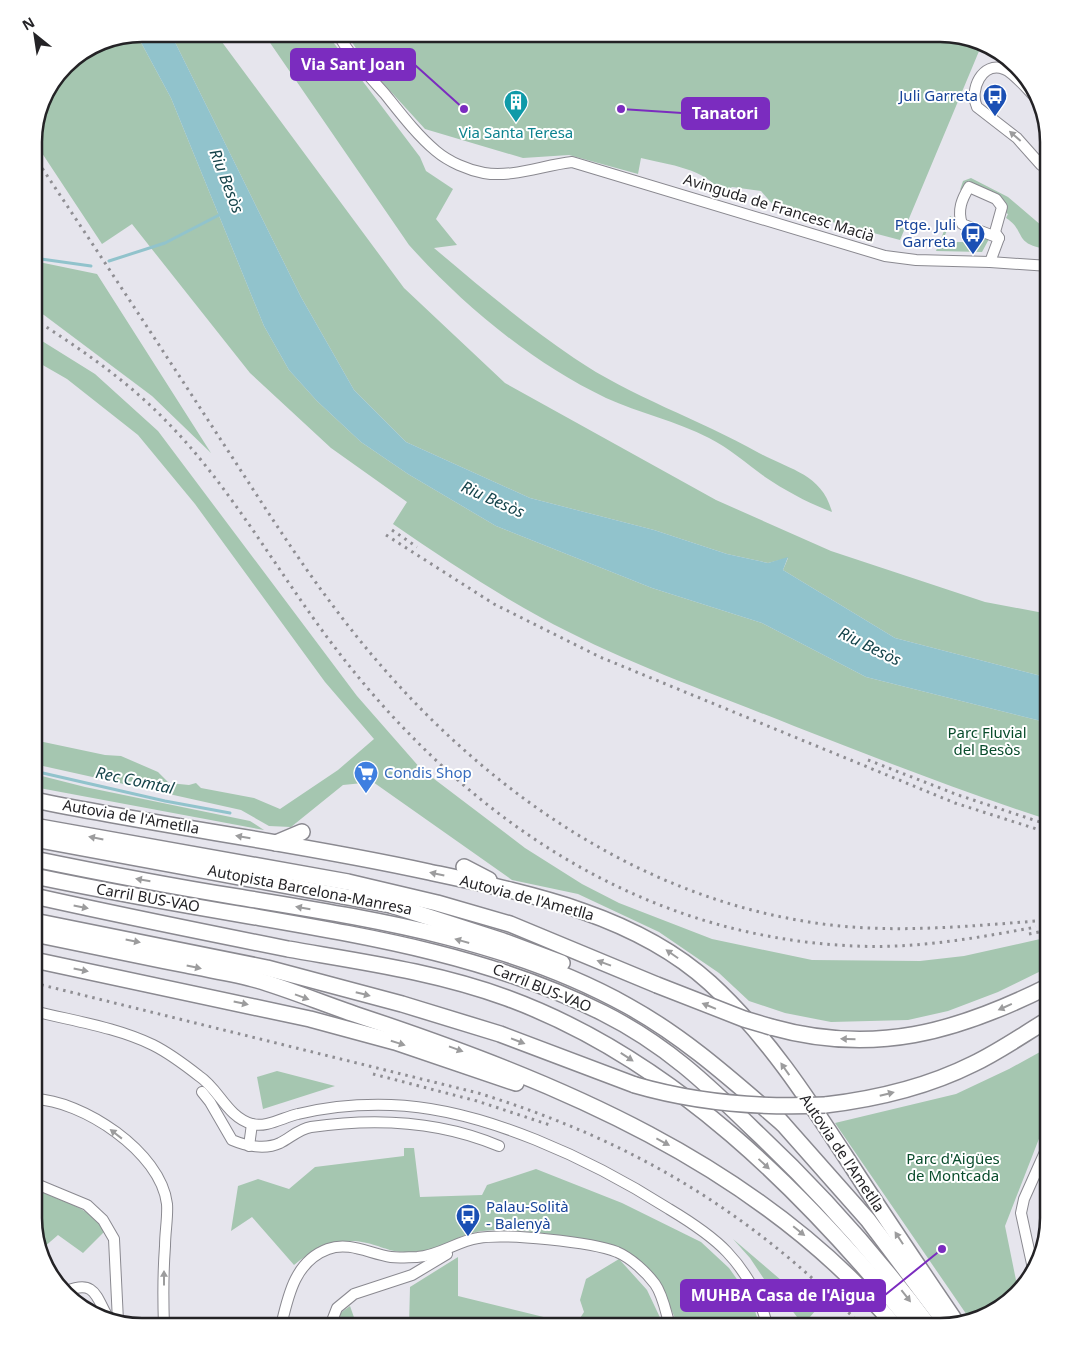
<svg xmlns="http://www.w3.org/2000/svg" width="1083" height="1360" viewBox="0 0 1083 1360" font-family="'Noto Sans',sans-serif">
<rect width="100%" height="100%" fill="#e6e5ed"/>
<g fill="#a5c6b0">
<path d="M171,34H216L404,288L505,383L716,500L831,551L985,602L1049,614V678L895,638L783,570L788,558L768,563L727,554L654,530L530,498L406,442L354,390L301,297Z"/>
<path d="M264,34H327L420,157L426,171L453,189L436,219L457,245L434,248C479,286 525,325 574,358C631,397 699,419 759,453C790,470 822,474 832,512C808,503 786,491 765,477C747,464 729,448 709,438C676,421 639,413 606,398C532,363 463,305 409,245Z"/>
<path d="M346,34H948L982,44L900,240L775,207L761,191L732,187L722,194C706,168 669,165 641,158L638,174L569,155L523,158L425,129L372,71Z"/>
<path d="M137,35L171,98L264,326L289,370L317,401L361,442L408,474L496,526L652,588L762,623L866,677L1049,723V820C963,792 878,759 794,726C709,692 620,661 540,617C489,589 441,557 393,524L407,502L331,448L250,373L132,224L102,244L34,141C34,99 63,61 99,43C110,38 126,37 137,35Z"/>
<path d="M971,178L1008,197L1049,232V249C1012,245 1027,231 1006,218L1008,214L1004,212L996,194C985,187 972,182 960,190L963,181Z"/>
<path d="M950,216L953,218L944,237L952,242H963L968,230L989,239L982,252L936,251Z"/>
<path d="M34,261L97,274L211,453L152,396L44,315L34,310Z"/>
<path d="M34,336L95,374L158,431L357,696L421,769L525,848L582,884L619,903L712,939L812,960L920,961L964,956L1049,937V967L998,992L948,1011L908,1020L831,1022L785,1013L749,1001L719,973L659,932L578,894L512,880L373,782L343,785L291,827L269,826L241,810L34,764V740L105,755L121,756L158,772L169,783L189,785L196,783L201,788L254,798L280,809L338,770L374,739L325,682L195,504L138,435L67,379L34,360Z"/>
<path d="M34,774L85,787L250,821L264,830L34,787Z"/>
<path d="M1049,1047V1113L1005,1226L1018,1290L1001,1308L969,1318L835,1123L956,1094L1009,1069Z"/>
<path d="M277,1071L335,1086L263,1109L257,1077Z"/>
<path d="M404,1148H414L420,1197L482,1195L487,1185L536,1169L622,1203L701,1242L729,1268L751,1299L760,1326H678C668,1300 657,1274 635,1257C612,1239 504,1225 476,1232C455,1237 436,1251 414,1252C391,1253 387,1248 367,1243C340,1236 314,1248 294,1265L252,1217L231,1231L238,1186L258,1179L289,1189L315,1167L404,1156Z"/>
<path d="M34,1188C57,1201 91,1206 105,1231L83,1253L58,1235L43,1248L34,1218Z"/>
<path d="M733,1239L816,1310L803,1325L782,1297L766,1282L750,1258Z"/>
<path d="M458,1257V1296L568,1323V1326H409L410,1287Z"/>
<path d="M619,1259L647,1290L664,1326H575L584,1312L580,1300L586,1279Z"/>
<path d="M350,1306L357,1326H336L339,1314Z"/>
</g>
<path fill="#91c3cc" d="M171,34L301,297L354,390L406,442L530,498L654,530L727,554L768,563L788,557L783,570L895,638L1049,678V723L866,677L762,623L652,588L496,526L408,474L361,442L317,401L289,370L264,326L171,98L137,35Z"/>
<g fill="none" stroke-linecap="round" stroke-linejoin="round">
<g stroke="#91c3cc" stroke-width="3">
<path d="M34,258L91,266"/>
<path d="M109,261L165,243L221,214"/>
<path d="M34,771L165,801L230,813"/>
</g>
<defs>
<g id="minor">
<path d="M338,34C350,56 368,75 385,94C401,114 417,135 436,151C449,162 468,170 484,173C512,178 544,165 572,162L885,256L916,260L990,262L1049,266"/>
<path d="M1036,98C1029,91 1013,72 1004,69C982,61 969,90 977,107L1017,138L1041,165L1049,170"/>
<path d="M969,187L996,199L1002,207L995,232L999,238L962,224C957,210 962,199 969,187Z"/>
<path d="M990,262L999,238"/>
<path d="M34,1011C73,1021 116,1027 153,1045C169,1053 185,1065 199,1076C219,1089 227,1117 252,1124C266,1128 284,1117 298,1114C327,1107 361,1104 391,1105C483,1108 592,1160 669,1209C689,1221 711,1235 727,1252C746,1272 762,1300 767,1326"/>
<path d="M202,1092L210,1102L232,1140C246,1146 265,1150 280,1143C290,1138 299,1129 311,1127C373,1118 440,1121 499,1146"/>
<path d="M34,1099C82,1100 161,1152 167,1204C168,1217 165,1232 165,1246C163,1273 163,1299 164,1326"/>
<path d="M249,1146L252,1124"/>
<path d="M34,1183L87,1205L103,1220L114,1239L118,1321"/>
<path d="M1034,1273L1021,1213L1024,1199L1049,1143"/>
<path d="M67,1291C96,1279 96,1298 109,1319"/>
<path d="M281,1326C288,1296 295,1261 328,1249C349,1241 370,1254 391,1257C399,1258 409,1257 417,1257C439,1256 457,1241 478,1238C505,1233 592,1242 617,1252C631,1258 646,1272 655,1284C663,1295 666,1313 670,1326"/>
<path d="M330,1326L337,1308L354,1294L412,1275L447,1254"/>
</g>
<g id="highway">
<path d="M34,800C165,827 298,843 429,872C527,893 634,914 710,983C769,1037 812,1105 855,1171C888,1222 922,1272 956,1322"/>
<path d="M34,826L348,882L437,903L510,924L657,985"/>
<path d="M34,839L396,906"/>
<path d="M276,843L302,832"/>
<path d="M34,859C102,873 170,886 238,897C371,919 508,939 628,1006C686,1038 733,1081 783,1124"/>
<path d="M464,867L489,880"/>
<path d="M34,876C106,891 178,904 250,916C371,937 492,957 603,1013C665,1044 706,1083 755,1131C819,1191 877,1256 929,1326"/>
<path d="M34,896C118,915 203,932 288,949C362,962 436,972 507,998C673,1059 804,1192 914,1326"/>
<path d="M388,904L503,941L562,963"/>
<path d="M34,921L267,968L402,1004L500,1034L635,1085"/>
<path d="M34,934C84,944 135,955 186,965C209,970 234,973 257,980C291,990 324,1004 357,1015C555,1081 757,1163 895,1326"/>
<path d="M34,960L310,1019L395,1042L516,1083"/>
<path d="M771,1027C874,1056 957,1032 1049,986"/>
<path d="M825,1105C876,1099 927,1087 973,1064C1000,1051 1024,1034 1049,1019"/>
<path d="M776,1116L868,1220L938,1313"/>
</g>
</defs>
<use href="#minor" stroke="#8a8990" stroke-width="12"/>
<use href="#highway" stroke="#8a8990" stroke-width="18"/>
<use href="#minor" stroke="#fff" stroke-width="10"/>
<use href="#highway" stroke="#fff" stroke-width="15"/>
<g stroke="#8f8e93" stroke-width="3" stroke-dasharray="2.5 5" stroke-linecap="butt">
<path d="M34,156C96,249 158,343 219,437C259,498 298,561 343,619C458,769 619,892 809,922C888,935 970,926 1049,920"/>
<path d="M34,319C82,350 128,381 168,423C230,486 279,574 333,645C461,814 637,937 855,946C915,949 977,938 1036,927"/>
<path d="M392,530L417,547"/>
<path d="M386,535L494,604L600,657L955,803L1049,833"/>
<path d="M868,760L958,795L1049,825"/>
<path d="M1029,934L1049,930"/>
<path d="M34,983L478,1093C631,1140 750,1211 862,1326"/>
<path d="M373,1074L477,1101L553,1126"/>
</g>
<defs>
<g id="highway-bridge">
<path d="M657,985L744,1019L771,1027"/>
<path d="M635,1085C697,1103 761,1108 825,1105"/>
</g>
</defs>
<use href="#highway-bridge" stroke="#8a8990" stroke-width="18" stroke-linecap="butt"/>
<use href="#highway-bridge" stroke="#fff" stroke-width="15"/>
</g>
<defs><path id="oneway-solid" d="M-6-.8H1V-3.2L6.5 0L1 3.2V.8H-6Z" transform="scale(1.25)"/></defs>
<g fill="#9c9c9d">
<use href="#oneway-solid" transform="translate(1015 136) rotate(-139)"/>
<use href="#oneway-solid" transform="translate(243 837) rotate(-170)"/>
<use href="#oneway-solid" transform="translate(96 838) rotate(-169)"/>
<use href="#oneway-solid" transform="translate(437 874) rotate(-168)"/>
<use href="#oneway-solid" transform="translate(143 880) rotate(-170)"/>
<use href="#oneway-solid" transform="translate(81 907) rotate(11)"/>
<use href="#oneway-solid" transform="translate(303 908) rotate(-170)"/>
<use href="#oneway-solid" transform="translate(133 941) rotate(11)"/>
<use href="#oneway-solid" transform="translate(462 941) rotate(-164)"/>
<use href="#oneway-solid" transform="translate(672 954) rotate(-145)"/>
<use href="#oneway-solid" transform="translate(604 963) rotate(-160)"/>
<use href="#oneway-solid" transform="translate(194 967) rotate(12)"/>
<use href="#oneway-solid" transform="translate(81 970) rotate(11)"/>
<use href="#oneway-solid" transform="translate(363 994) rotate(14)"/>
<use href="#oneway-solid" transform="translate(302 997) rotate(20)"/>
<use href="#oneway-solid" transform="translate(241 1003) rotate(12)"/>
<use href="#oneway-solid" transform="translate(709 1006) rotate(-158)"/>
<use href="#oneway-solid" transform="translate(1005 1007) rotate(156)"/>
<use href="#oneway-solid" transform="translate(848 1039) rotate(-179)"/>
<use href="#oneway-solid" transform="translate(518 1041) rotate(21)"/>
<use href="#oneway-solid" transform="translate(398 1043) rotate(17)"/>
<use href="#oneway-solid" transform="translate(456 1049) rotate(20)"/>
<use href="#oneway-solid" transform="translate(627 1057) rotate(33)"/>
<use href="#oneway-solid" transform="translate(785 1069) rotate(-125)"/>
<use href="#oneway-solid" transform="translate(887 1094) rotate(-14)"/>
<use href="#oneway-solid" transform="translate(116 1134) rotate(-142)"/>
<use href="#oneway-solid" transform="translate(663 1142) rotate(28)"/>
<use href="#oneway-solid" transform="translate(764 1164) rotate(43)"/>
<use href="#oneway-solid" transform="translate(799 1231) rotate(39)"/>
<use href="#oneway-solid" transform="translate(899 1238) rotate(-123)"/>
<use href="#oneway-solid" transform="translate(164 1278) rotate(-90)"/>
<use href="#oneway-solid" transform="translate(906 1296) rotate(52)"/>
</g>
<defs>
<symbol id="bus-pin" viewBox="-11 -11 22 30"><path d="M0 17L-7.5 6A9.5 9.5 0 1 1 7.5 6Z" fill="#1a4fb4" stroke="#fff"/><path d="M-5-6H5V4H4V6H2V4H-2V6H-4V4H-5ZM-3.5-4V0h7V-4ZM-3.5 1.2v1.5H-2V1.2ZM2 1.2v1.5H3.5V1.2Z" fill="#fff"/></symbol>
<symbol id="building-pin" viewBox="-11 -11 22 30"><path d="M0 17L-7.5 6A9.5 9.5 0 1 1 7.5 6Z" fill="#0f9aa8" stroke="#fff"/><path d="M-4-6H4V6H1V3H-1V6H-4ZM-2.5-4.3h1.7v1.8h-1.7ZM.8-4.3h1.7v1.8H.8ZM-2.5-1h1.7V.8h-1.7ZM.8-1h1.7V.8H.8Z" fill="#fff"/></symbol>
<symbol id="supermarket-pin" viewBox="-11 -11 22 30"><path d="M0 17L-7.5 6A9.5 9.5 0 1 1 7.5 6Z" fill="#3f7fe0" stroke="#fff"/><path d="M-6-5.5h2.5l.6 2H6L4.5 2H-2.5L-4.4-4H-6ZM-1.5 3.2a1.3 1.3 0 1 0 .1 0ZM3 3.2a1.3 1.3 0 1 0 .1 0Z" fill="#fff"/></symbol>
</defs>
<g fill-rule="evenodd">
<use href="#bus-pin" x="981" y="82" width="28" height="38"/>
<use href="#building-pin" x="502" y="88" width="28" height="38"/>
<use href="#bus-pin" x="959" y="220" width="28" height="38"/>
<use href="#supermarket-pin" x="352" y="759" width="28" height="38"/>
<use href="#bus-pin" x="454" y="1202" width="28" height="38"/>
</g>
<g text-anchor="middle" stroke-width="4" stroke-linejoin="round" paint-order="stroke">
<g font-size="15" fill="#164399" stroke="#fff" text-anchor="end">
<text x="978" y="101">Juli Garreta</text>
<text x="956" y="230">Ptge. Juli<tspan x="956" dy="17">Garreta</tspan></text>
<text x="486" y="1212" text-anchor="start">Palau-Solità<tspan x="486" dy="17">- Balenyà</tspan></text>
</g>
<g font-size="15" fill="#0d838f" stroke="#fff">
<text x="516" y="138">Via Santa Teresa</text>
</g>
<g font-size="15" fill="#242326" stroke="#fff">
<text transform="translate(779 208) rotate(17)" y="5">Avinguda de Francesc Macià</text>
<text transform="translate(131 817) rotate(10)" y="5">Autovia de l'Ametlla</text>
<text transform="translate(310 890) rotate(11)" y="5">Autopista Barcelona-Manresa</text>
<text transform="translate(148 898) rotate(10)" y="5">Carril BUS-VAO</text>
<text transform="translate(527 898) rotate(15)" y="5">Autovia de l'Ametlla</text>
<text transform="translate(542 988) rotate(22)" y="5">Carril BUS-VAO</text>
<text transform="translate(842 1153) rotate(56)" y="5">Autovia de l'Ametlla</text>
</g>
<g font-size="15" fill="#094c2c" stroke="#fff">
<text x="987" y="738">Parc Fluvial<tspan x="987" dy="17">del Besòs</tspan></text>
<text x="953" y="1164">Parc d'Aigües<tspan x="953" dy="17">de Montcada</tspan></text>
</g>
<g font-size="15" fill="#366cbe" stroke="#fff" text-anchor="start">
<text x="384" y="778">Condis Shop</text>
</g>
<g font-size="16" font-style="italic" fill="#16444b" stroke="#fff">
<text transform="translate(227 181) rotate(69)" y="6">Riu Besòs</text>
<text transform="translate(493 499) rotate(24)" y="6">Riu Besòs</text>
<text transform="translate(870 646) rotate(26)" y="6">Riu Besòs</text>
<text transform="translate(135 780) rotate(12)" y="6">Rec Comtal</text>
</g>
</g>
<path d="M0 0H1083V1360H0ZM142 42H940A100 100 0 0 1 1040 142V1218A100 100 0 0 1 940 1318H142A100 100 0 0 1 42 1218V142A100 100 0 0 1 142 42Z" fill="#fff" fill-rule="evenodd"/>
<path fill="none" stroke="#242326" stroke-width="2.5" d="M142 42H940A100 100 0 0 1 1040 142V1218A100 100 0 0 1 940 1318H142A100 100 0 0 1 42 1218V142A100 100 0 0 1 142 42Z"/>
<path fill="none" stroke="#7b2cbf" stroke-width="2" d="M464 109L415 65M621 109L682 113M942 1249L885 1295"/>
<g fill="#7b2cbf" stroke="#fff" stroke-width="2">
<circle cx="464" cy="109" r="5"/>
<circle cx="621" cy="109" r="5"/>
<circle cx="942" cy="1249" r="5"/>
</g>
<g fill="#7b2cbf" stroke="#7b2cbf" stroke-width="2">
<rect x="291" y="49" width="124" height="31" rx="5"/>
<rect x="682" y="98" width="87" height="31" rx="5"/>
<rect x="681" y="1280" width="204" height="31" rx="5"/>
</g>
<g font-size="16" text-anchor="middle" font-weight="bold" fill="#fff">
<text x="353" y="70">Via Sant Joan</text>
<text x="725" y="119">Tanatori</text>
<text x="783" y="1301">MUHBA Casa de l'Aigua</text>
</g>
<g transform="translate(35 35) rotate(330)" stroke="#ffffff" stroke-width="4" paint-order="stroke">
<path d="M0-4L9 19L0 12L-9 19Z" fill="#242326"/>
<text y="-8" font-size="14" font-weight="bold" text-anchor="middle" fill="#242326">N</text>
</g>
</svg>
